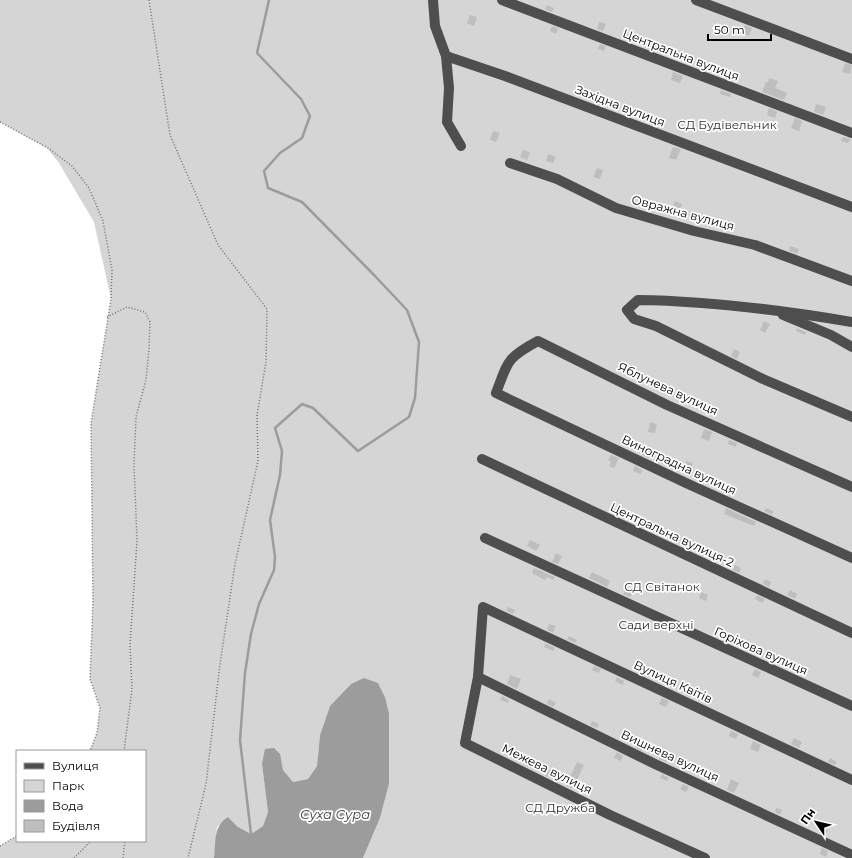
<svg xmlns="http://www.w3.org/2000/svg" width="852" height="858" viewBox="0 0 852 858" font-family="Montserrat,sans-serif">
<rect width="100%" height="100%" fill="#fff"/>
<path fill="#d5d5d5" d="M0,0H852V858H363L380,818L389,784V713L385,697L378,683L351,684L330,706L320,735L317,766L308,779L293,782L283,770L279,754L262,764L268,812L263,826L251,834L238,827L228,817L217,827L214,858H0V846L17,836V841H145V751H90L97,733L100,708L90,679L93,601L91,423L111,299L94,222L59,163L47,148L0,122Z"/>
<path fill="#9c9c9c" d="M364,678L378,683L385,697L389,713V784L380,818L363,858H214C216,842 213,826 228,817L238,827L251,834L263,826L268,812L262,764L265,749L274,748L280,754L283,770L293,782L308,779L317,766L320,735L330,706L351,684Z"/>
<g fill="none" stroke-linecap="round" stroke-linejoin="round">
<path stroke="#9c9c9c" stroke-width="2.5" d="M251,834L240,740L245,673L251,634L259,604L274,570L275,557L270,520L280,475L282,451L275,428L302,404L313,408L358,451L409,417L415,398L419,342L407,310L375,276L302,202L268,188L264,171L280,153L302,138L310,116L301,99L257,53L269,0"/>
</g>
<g fill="#bebebe">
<path d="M547,5L554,8L552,12L545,9Z"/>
<path d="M470,15L477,17L474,26L467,23Z"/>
<path d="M599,22L606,24L603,31L597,29Z"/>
<path d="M745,25L752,28L749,36L742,33Z"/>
<path d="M552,26L558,28L556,34L550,31Z"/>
<path d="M623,32L629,34L626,40L620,38Z"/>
<path d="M646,41L652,44L650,49L644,47Z"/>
<path d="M600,44L606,46L604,51L598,49Z"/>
<path d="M845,63L852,65L850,74L842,72Z"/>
<path d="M673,72L683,76L680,83L671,80Z"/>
<path d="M769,78L778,81L775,88L787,93L784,100L762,92L766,82H768Z"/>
<path d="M721,90L731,94L730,97L720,94Z"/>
<path d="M816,104L826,107L823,115L814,112Z"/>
<path d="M769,108L777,112L775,118L767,115Z"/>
<path d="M795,118L802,121L799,131L791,128Z"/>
<path d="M493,131L500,133L496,142L490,140Z"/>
<path d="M843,137L850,139L848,143L841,141Z"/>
<path d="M673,147L681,149L676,160L669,158Z"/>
<path d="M523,150L530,152L527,160L520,157Z"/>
<path d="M548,154L556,157L553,163L546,161Z"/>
<path d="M597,168L603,170L600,179L593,177Z"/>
<path d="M675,201L682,204L680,210L673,207Z"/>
<path d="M790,246L799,249L797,254L789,251Z"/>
<path d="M764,321L770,324L765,333L760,330Z"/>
<path d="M797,328L806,332L805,335L796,331Z"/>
<path d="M734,349L740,352L737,359L731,356Z"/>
<path d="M650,422L657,424L655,433L648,432Z"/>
<path d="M704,429L712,432L709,441L701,438Z"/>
<path d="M729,440L737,443L736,447L728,444Z"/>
<path d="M645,447L649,448L648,453L651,454L649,458L642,455Z"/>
<path d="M611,455L619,458L614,468L609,466L611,462L608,460Z"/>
<path d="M686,461L693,463L691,470L684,468Z"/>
<path d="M635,466L642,470L641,474L633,471Z"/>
<path d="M726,508L756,522L754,526L724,514Z"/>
<path d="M766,508L773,511L772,515L764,511Z"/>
<path d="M620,512L627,516L625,519L618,516Z"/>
<path d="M530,540L540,545L536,551L527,546Z"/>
<path d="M689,543L694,546L692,551L686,548Z"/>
<path d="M556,553L562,556L558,564L552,562Z"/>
<path d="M735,565L741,568L739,573L733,570Z"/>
<path d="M534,568L555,577L553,580L547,577L545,580L532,573Z"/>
<path d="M592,572L610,581L607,587L589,578Z"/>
<path d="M765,579L771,582L769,587L763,584Z"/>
<path d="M626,589L633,593L630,597L623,594Z"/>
<path d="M790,590L797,594L795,599L787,595Z"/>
<path d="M701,592L708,595L706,601L699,598Z"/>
<path d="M757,595L765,599L762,603L755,599Z"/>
<path d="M508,607L515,610L513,614L506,611Z"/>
<path d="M549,624L556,626L553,633L547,630Z"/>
<path d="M569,636L577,640L575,643L567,639Z"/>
<path d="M739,642L746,645L744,649L737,646Z"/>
<path d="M545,643L555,648L553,651L544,647Z"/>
<path d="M594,666L601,669L599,673L592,670Z"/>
<path d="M755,669L761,672L758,678L752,675Z"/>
<path d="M510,675L521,679L517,689L507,684Z"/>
<path d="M617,677L624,681L623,685L615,681Z"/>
<path d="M684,689L692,692L690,697L682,693Z"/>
<path d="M502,696L509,700L508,703L500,700Z"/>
<path d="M662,698L669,701L666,707L659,704Z"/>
<path d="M549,699L556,703L553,707L547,704Z"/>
<path d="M592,721L599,724L597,728L590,725Z"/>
<path d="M731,731L738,734L736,739L729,736Z"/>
<path d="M794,738L802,742L799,748L791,744Z"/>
<path d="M639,740L646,743L642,751L635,747Z"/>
<path d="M753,741L761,745L758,752L750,749Z"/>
<path d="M617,752L623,756L621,761L614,758Z"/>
<path d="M661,754L668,757L666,762L659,759Z"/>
<path d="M830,758L837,762L835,765L828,762Z"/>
<path d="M523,759L530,763L528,767L520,763Z"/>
<path d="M577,762L584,765L573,789L566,786Z"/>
<path d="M548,769L554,772L551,778L545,775Z"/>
<path d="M662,774L669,778L667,781L660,778Z"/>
<path d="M731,779L739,783L734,793L727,790Z"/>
<path d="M683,784L689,787L686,792L680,789Z"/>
<path d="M776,808L782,810L780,815L775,812Z"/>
<path d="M822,827L828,830L825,835L819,833Z"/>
<path d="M822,848L828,851L826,857L820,854Z"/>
</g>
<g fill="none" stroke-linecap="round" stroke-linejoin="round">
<g stroke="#707070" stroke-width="1.5" stroke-dasharray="1 2" stroke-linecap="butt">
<path d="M149,0L170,135L218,245L267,309L266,362L257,415L258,461L235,564L220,664L206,784L188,858"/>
<path d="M0,122L48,148L72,166L89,188L103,221L112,270L111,299L91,423L93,601L90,679L100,708L97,733L90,751"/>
<path d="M107,317L127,307L145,312L150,322L149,349L146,380L136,417L134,464L137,541L130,645L132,689L124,751"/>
<path d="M0,846L17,836"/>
<path d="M74,858L91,841"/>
<path d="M123,858L125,841"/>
</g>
<g stroke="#4e4e4e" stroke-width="10">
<path d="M433,0L435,26L446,56L449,88L447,122L461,146"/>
<path d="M502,0L852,133"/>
<path d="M696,0L852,59"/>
<path d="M446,56L505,76L852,207"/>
<path d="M510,163L557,179L616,208L694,231L755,245L852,281"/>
<path d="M783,315L831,335L852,347"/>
<path d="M852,322C781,310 710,301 638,300L627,310L634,319L656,326L763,379L852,417"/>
<path d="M482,459L852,633"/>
<path d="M852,487L667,405L538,341C506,358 508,362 496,393L686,483L852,558"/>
<path d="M485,538L852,706"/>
<path d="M478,677L655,764L852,855"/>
<path d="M705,858L610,815L465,743L478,677L483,607L852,780"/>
</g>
</g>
<g text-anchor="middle" stroke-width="3.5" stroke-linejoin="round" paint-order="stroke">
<g font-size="12" fill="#000" stroke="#fff">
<text transform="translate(681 55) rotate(21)" y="4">Центральна вулиця</text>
<text transform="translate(620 106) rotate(21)" y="4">Західна вулиця</text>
<text transform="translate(683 213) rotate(15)" y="4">Овражна вулиця</text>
<text transform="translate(668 389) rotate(25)" y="4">Яблунева вулиця</text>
<text transform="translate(679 465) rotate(25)" y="4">Виноградна вулиця</text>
<text transform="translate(672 535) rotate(25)" y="4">Центральна вулиця-2</text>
<text transform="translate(761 651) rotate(24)" y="4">Горіхова вулиця</text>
<text transform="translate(673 682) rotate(25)" y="4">Вулиця Квітів</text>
<text transform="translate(670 756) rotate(25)" y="4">Вишнева вулиця</text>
<text transform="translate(547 769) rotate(26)" y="4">Межева вулиця</text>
</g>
<g font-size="12" fill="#2c2c2c" stroke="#fff">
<text x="727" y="129">СД Будівельник</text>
<text x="662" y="591">СД Світанок</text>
<text x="656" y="629">Сади верхні</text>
<text x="560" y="812">СД Дружба</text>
</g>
<g font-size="13" font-style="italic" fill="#3d3d3d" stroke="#fff">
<text x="335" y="819">Суха Сура</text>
</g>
</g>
<rect x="16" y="750" width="130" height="92" fill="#ffffff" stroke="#999999"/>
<rect x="24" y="763" width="20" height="6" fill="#4e4e4e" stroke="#999999"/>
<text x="52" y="770" font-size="12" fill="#000000">Вулиця</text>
<rect x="24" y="780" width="20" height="12" fill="#d5d5d5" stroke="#999999"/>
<text x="52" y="790" font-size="12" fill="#000000">Парк</text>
<rect x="24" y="800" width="20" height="12" fill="#9c9c9c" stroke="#999999"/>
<text x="52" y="810" font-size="12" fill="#000000">Вода</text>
<rect x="24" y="820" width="20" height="12" fill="#bebebe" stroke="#999999"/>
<text x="52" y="830" font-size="12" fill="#000000">Будівля</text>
<g transform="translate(816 822) rotate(305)" stroke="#ffffff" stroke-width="3" paint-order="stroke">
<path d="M0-3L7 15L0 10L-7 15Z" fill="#000000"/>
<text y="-6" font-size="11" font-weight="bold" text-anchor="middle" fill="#000000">Пн</text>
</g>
<path d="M708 34v6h63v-6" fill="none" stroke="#000000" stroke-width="2"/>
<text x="714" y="34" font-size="12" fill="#000000" stroke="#ffffff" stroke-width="3" paint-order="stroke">50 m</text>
</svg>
